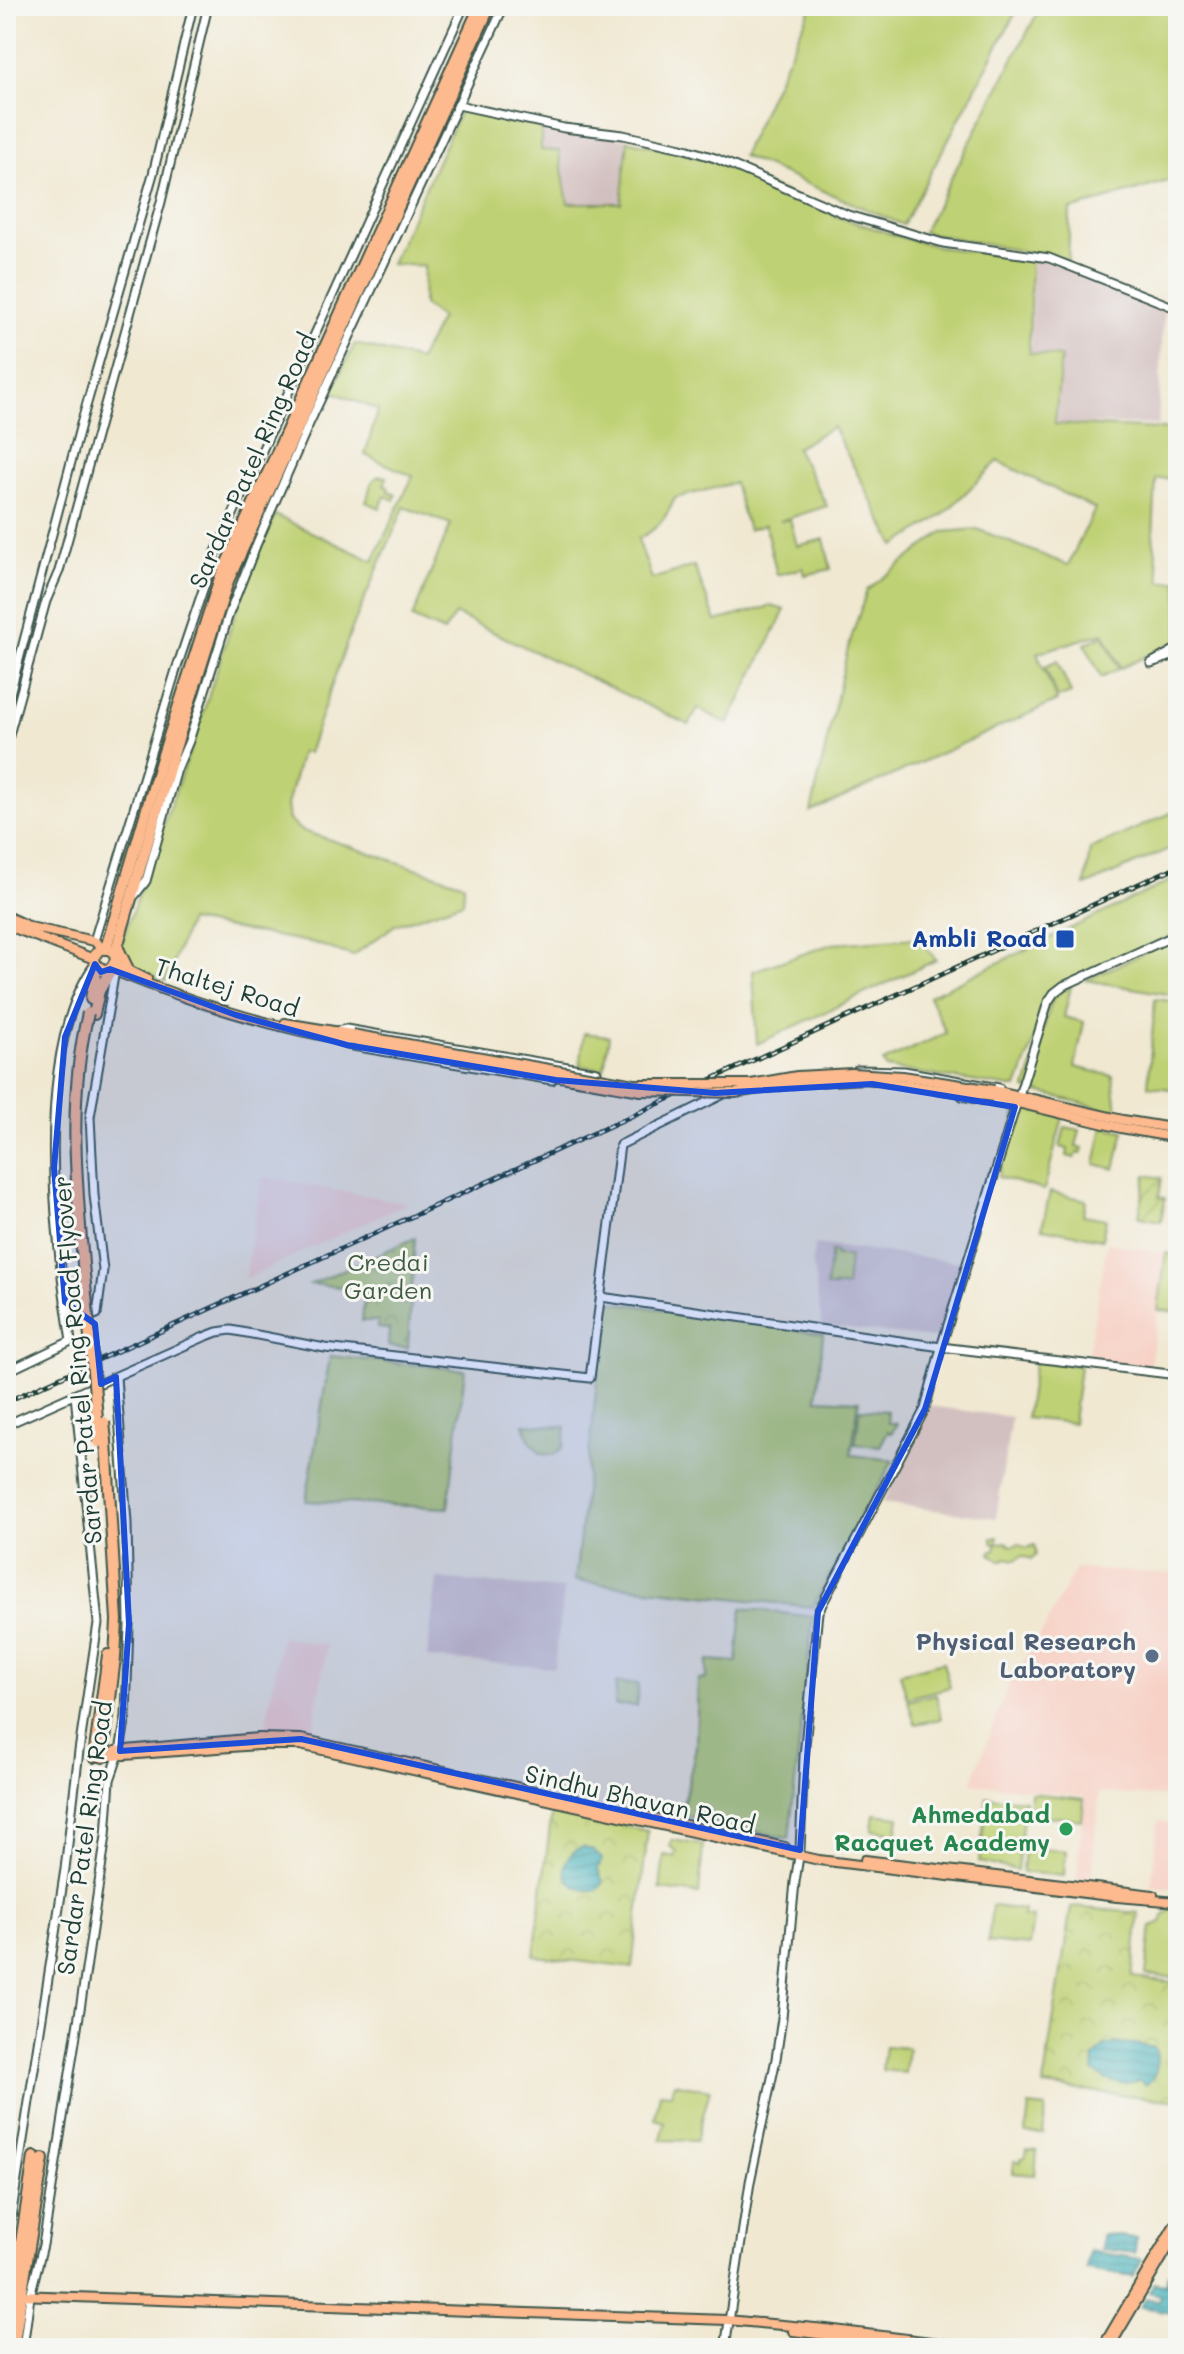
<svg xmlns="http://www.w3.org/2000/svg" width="1184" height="2354" viewBox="0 0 1184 2354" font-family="Mali,sans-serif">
<defs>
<pattern id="park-crowns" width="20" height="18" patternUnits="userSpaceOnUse" patternTransform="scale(2)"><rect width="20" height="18" fill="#bfd174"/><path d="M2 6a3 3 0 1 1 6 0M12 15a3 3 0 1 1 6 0" fill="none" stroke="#a4b465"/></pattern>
<pattern id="garden-furrows" width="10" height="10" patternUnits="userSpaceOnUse" patternTransform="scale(2)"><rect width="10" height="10" fill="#bfd174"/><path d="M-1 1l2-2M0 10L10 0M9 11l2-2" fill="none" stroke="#a4b465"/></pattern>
<pattern id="water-rules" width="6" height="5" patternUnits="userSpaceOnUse" patternTransform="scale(2)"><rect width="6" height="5" fill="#3cadb8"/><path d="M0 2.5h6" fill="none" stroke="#328e96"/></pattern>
</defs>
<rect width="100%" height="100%" fill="#f6f6f2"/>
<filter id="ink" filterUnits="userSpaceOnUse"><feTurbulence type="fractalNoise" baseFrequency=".0125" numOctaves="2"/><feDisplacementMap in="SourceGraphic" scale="16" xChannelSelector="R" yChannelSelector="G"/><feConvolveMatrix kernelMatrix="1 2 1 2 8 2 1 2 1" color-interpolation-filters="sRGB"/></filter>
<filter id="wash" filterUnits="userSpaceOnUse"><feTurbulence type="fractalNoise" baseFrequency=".006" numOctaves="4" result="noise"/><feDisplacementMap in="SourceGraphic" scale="32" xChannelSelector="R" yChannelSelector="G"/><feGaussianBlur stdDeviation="1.8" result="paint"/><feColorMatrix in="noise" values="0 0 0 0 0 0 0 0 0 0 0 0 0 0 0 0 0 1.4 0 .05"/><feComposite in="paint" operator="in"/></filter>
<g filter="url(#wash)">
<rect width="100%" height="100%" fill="#f0e8d1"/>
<g fill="#f7d1c6">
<path d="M265,1177L407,1203L245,1279L261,1179Z"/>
<path d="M1107,1243L1166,1253L1150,1366L1087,1360Z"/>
<path d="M1075,1569L1178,1574V1797L1099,1793L1091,1883L1077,1879L1084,1796L971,1783L1009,1685L1044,1629Z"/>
<path d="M281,1637L327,1645L312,1735L265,1730Z"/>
<path d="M1158,1821L1178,1824V1889L1151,1887Z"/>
</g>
<g fill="#d2bfbf">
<path d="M542,127L627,139L620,202H569L561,152L542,149Z"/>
<path d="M1033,258L1071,267L1164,305L1158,425L1057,423L1062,356L1031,352Z"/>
<path d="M815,1244L960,1262L939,1335L933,1338L822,1326L812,1260Z"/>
<path d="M929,1406L1011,1417L996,1518L882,1503L922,1425Z"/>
<path d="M437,1579L564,1589L554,1668L427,1658Z"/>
</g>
<g fill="#bfd174" stroke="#6f8754" stroke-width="2">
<path d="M812,6H1019L903,225L742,156Z"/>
<path d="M1041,6H1178V178L1070,210L1068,260L923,232Z"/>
<path d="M461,109L541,127V150L559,151L568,203H621L628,140L713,161L839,217L907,239L945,248L1031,259L1029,353L1061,357L1055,424L1178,430V478L1156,479L1153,537L1161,582L1178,581V641L1121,668L1103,633L1037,653L1057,701L811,812L848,648L867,590L943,532L977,529L1068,565L1095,509L998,461L944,514L895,546L833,427L796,448L827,506L780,521L790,519L797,546L824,539L831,569L805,575L803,568L777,575L765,525L748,530L734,483L675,498C666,518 658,529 638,539L652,579L694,566L716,621L771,606L785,610L728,724L698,708L689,725L455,614L444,632L412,618L451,524L404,507L352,628L308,753L301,752L287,805L289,820L300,830L464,884L463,902L395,925L353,956L314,943L189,921L166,981C142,971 129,970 121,943L198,728L244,586L275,515L373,561L413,476L365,455L378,410L331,391L355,344L419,360L441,318L423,305L424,266L391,264Z"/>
<path d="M380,476L387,477L384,485L388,486L389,492L396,495L394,500L385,496L380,508L366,502C371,492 367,481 380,476Z"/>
<path d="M1103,635L1119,669L1101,677L1085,644Z"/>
<path d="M1057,661L1071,693L1058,698L1045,667Z"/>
<path d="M1178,810V845L1085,886L1090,849Z"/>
<path d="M1178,877V933L1075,981L1048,1002L1017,1088L886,1068L883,1062L946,1033L929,996Z"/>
<path d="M1178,937V996L1086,980Z"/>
<path d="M914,938L926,947L936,960L757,1044L753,971L832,944Z"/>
<path d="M1071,986L1064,1017L1084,1022L1075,1067L1113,1076L1117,1112L1026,1089L1051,1003L1056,994Z"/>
<path d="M1155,999L1178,1002V1090L1148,1086Z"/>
<path d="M584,1033L609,1036L604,1069L580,1066Z"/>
<path d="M1018,1106L1063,1117L1044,1190L998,1177Z"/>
<path d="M1065,1127L1080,1130L1076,1146L1083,1148L1081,1154L1077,1153L1075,1158L1067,1156L1068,1149L1060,1147Z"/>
<path d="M1103,1127L1124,1131L1115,1169L1095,1164Z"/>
<path d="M1050,1192L1086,1200L1083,1215L1106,1219L1102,1239L1042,1228Z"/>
<path d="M831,1252L836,1253V1256H849L846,1287H826Z"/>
<path d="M1166,1253L1178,1255V1312L1158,1310Z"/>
<path d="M606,1301L823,1334L817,1399L859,1401L851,1455L893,1460L813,1607L575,1581Z"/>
<path d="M330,1356L465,1370L448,1508L306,1501Z"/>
<path d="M1035,1360L1080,1366L1073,1423L1026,1418Z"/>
<path d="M860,1409L887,1411L888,1423H897L892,1433L888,1431L880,1446L855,1444Z"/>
<path d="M524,1424L566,1427L563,1447L554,1455L541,1454L529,1439Z"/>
<path d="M998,1537L997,1543L1007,1542L1011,1546L1019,1544L1027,1548L1035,1545L1036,1555L1032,1559L1022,1556L1015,1560L1007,1558L1001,1561L991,1554L992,1550H995L996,1544L992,1543V1538Z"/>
<path d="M742,1608L813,1617L789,1839L681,1815L696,1747L698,1680L706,1679L708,1660L737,1662Z"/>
<path d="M943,1662L950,1687L907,1698L900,1673Z"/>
<path d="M616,1683L638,1684L637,1706L615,1705Z"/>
<path d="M936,1694L941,1719L915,1724L908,1701Z"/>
<path d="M1031,1793L1084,1799L1082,1820L1029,1814Z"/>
<path d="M987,1797L1025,1800L1017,1870L979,1862Z"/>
<path d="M874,1814L899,1817L896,1837L888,1836V1832L872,1830Z"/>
<path d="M672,1840L703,1845L699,1894L660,1889L664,1855L675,1857L677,1852L669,1845Z"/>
<path d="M1024,1847L1066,1851L1064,1876L1022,1872Z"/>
<path d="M992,1906L1024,1910L1023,1917L1033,1918L1029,1946L988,1942Z"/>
<path d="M1173,1907H1178V1978L1146,1975L1151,1926L1162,1922L1164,1915Z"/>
<path d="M885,2046L908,2048L905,2073L882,2070Z"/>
<path d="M674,2083L710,2090L696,2141L661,2140L665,2122L655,2119L660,2093L671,2094Z"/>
<path d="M1029,2106L1046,2108L1043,2134L1026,2133Z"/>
<path d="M1026,2150L1037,2151L1035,2175L1013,2173L1014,2161L1021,2162V2158H1025Z"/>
</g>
<g fill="url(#park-crowns)" stroke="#6f8754" stroke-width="2">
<path d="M415,1238L408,1348L388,1346L389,1329L378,1328V1321H362L365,1289L311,1284Z"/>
<path d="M552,1810L648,1831L632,1968L534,1956Z"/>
<path d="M1071,1907L1139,1913L1132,1977L1178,1983V2101L1043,2086Z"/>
</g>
<path fill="url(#garden-furrows)" stroke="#6f8754" stroke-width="2" d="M1146,1175L1162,1178L1159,1197L1165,1198L1161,1221L1139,1217Z"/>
<g fill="url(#water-rules)" stroke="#2e7576" stroke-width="2">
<path d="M583,1847L594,1851L602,1859L598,1869L603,1882L598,1890C562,1894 553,1858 583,1847Z"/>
<path d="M1116,2043L1137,2044L1155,2048C1159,2063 1158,2075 1146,2085L1139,2080C1120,2087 1109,2083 1093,2071L1094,2057L1103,2047Z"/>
<path d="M1102,2234L1136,2238L1135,2253L1101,2249Z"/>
<path d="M1089,2251L1142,2259L1133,2277L1086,2270Z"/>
<path d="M1168,2273L1178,2274V2313L1141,2307L1146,2298L1158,2301L1160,2295L1149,2292L1154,2282L1166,2284Z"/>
</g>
</g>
<g filter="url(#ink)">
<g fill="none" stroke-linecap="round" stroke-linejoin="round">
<defs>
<g id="minor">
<path d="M458,105L564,128L623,135L682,148L715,158L848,215L943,243L1049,258L1178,309"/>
<path d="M1178,648L1151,663L1178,654"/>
<path d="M6,709L81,424L153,174L193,6"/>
<path d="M6,746L46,601L59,571L161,202L208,6"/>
<path d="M135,895L146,881L177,769L189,741L229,614L257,543L309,424L504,6"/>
<path d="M94,941L175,673L215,554L464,6"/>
<path d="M337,1031L346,1029L597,1072L598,1082"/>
<path d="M337,1040L347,1045L552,1080"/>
<path d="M857,1070L904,1071L999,1088"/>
<path d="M962,1096L1015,1107"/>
<path d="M601,1297L941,1347L1178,1375"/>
<path d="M65,1303L76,1316L83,1319L97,1314L103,1270L94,1195L90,1117L115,970"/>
<path d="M6,1372L71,1341C55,1240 32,1051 95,964"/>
<path d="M6,1425L204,1337L217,1332L231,1330L325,1348L590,1378L620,1145L724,1094"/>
<path d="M6,2250L65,1869L79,1751L98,1623L75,1395"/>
<path d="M23,2348L30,2296L43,2245L81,2003L106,1836L110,1780L120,1751L126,1716L129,1624L127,1523L116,1377"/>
<path d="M725,2348L750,2182L776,2059L782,2018L795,1882L800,1850L804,1756L818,1612L925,1409L942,1344L1048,1002L1054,993L1063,986L1178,934"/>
</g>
<g id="major">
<path d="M6,916L30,927L94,941L103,948"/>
<path d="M6,925L94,959"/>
<path d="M117,944L130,971"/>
<path d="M115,963L147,979"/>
<path d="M110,969C188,1001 267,1027 351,1041"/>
<path d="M285,1023L352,1034"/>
<path d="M994,1090L1123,1120L1178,1129"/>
<path d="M993,1097L1121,1128L1178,1138"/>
<path d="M115,1751L258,1738L301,1739L785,1847"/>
<path d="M98,1757L257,1745H300L819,1860L1117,1897L1178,1902"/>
<path d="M865,1860L1153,1895"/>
<path d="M18,2295L727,2320L826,2329L979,2348"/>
<path d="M793,2331L875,2341"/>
<path d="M1102,2348L1178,2219"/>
<path d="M1109,2348L1178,2231"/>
</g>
<g id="highway">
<path d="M106,948L161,761L220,578L480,6"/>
<path d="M115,954L172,758L228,581L490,6"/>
<path d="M91,999L97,967"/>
<path d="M94,1014L99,991L116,960L115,954L110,949H100L94,957L95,964L103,970L110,969"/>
<path d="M94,1757L108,1655"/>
<path d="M103,1757L115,1658L117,1620L106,1441"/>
<path d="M6,2340L34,2157"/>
<path d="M13,2348L43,2159"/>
</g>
</defs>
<use href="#minor" stroke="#3e574c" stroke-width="11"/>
<use href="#major" stroke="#3e574c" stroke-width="12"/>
<use href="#highway" stroke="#3e574c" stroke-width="14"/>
<use href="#minor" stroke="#fff" stroke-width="7"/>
<use href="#major" stroke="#fcba8e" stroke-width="8"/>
<use href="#highway" stroke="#fcba8e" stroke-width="10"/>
<defs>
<path id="rail" d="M6,1402L1178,866"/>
</defs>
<use href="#rail" stroke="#1f3d34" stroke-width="5"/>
<use href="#rail" stroke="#f6f6f2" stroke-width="2" stroke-dasharray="6" stroke-linecap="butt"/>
<defs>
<g id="major-bridge">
<path d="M352,1034L634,1084H751L797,1076L852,1073L903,1076L994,1090"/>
<path d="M351,1041L641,1091L735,1093L797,1083L866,1079L993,1097"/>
</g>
<g id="highway-bridge">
<path d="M88,1013C68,1097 76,1178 83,1264C89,1323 94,1382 99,1442"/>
<path d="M104,1422L106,1441"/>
</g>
</defs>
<use href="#major-bridge" stroke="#3e574c" stroke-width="12" stroke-linecap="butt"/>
<use href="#highway-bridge" stroke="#3e574c" stroke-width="14" stroke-linecap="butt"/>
<use href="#major-bridge" stroke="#fcba8e" stroke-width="8"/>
<use href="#highway-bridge" stroke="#fcba8e" stroke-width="10"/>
</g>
</g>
<path fill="#1d4ed8" fill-opacity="0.2" stroke="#1d4ed8" stroke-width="6" stroke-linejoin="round" d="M95,964L101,972L110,969L236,1015L347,1045L556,1080L715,1093L872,1084L1015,1107L925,1409L818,1612L800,1850L301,1739L120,1751L129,1624L116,1377L101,1384L95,1324L65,1302L54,1168L65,1037Z"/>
<rect fill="#1a4fb4" stroke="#f6f6f2" stroke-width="3" x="1055" y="929" width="20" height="20" rx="4"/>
<circle fill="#5c6f8a" stroke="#f6f6f2" stroke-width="3" cx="1152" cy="1656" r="8"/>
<circle fill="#2e9e5b" stroke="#f6f6f2" stroke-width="3" cx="1066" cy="1829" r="8"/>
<g text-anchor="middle" stroke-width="6" stroke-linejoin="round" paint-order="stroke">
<g font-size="24" fill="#1f3d34" stroke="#f6f6f2">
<text transform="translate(253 461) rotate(-66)" y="8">Sardar Patel Ring Road</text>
<text transform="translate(227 988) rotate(17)" y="8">Thaltej Road</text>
<text transform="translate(78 1360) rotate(-95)" y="8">Sardar Patel Ring Road Flyover</text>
<text transform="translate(640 1800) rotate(13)" y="8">Sindhu Bhavan Road</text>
<text transform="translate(85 1838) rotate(-82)" y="8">Sardar Patel Ring Road</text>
</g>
<g font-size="24" font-weight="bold" fill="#164399" stroke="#f6f6f2" text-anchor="end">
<text x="1047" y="947">Ambli Road</text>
</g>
<g font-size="24" fill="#3f5b41" stroke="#f6f6f2">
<text x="388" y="1271">Credai<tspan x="388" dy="28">Garden</tspan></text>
</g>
<g font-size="24" font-weight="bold" fill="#4e5e75" stroke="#f6f6f2" text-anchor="end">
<text x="1136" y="1650">Physical Research<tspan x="1136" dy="28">Laboratory</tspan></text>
</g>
<g font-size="24" font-weight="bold" fill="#27864d" stroke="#f6f6f2" text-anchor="end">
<text x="1050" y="1823">Ahmedabad<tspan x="1050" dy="28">Racquet Academy</tspan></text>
</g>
</g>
<rect width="1184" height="2354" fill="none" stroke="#f6f6f2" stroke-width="32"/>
</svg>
